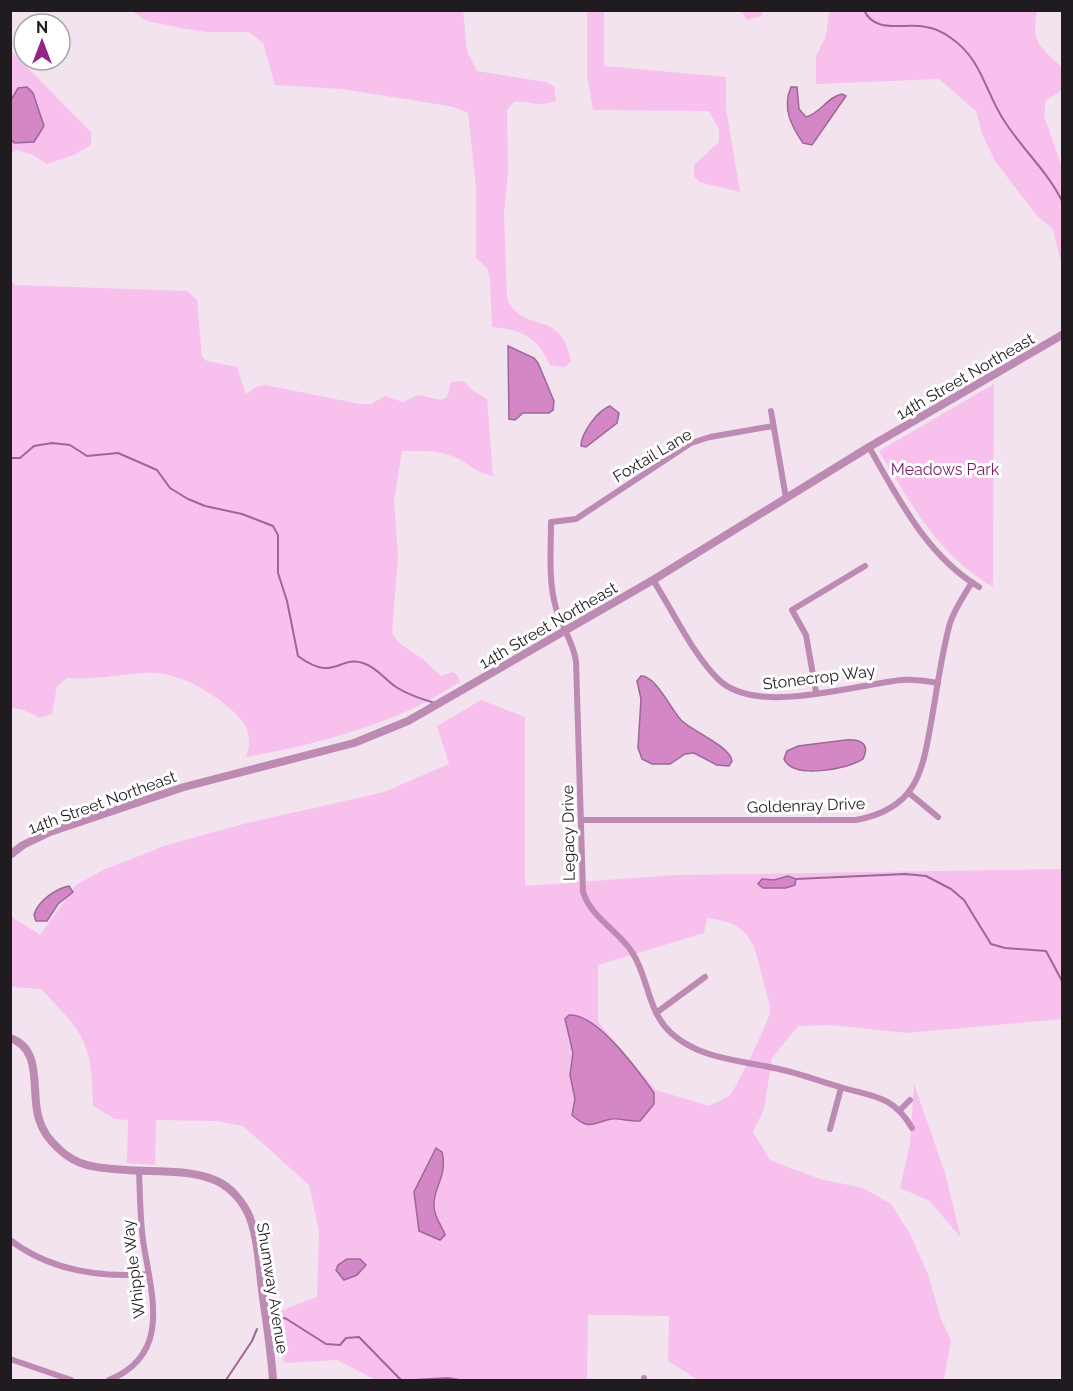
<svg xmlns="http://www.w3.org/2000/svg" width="1073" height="1391" viewBox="0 0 1073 1391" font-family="Raleway,sans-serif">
<rect width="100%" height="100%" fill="#f2e3ef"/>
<g fill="#f8c0ed" fill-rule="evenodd">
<path d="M132,11H463L467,51L477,71L546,82L554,86L556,101C534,108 534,100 514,102L507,110L508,172L504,213L507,299C525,336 561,307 571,361L565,367L550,365C536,336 524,330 492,327L490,279L487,268L476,258V187L468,113L454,107L343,89L275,85L263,43L249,32H206L181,28L147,21Z"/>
<path d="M587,11H604V66L726,77V108L740,192L699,182L694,176V165L719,142V129L709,111L593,110L587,75Z"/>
<path d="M741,11V10L763,11L761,16L747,20Z"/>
<path d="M829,11H1037C1030,41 1041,48 1062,67V90L1046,100L1044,116L1062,167V267L1053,229L1037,216L995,161L982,134L976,111L939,79L816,84V56L826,36Z"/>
<path d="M11,51L91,132V145L76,154L47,164L31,154L16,150L11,154V139L14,143L18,88L11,100Z"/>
<path d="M10,281L15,285L187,291L197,300L202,357L207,361L237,367L246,394L256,387L265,385L360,404H371L385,396L403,402L418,395L441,400L447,397L451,382L464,381L472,390L487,399L493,476C473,472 470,463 455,457C438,450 420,451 402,451L394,501L398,556L392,633L399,643L424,660L441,676L452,672L457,674L460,682C443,692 425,704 407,711C356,734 301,747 246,757C253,739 248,725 234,712C210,690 175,670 142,673C116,675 93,680 67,678L57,686L52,714L39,718L24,710L11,708Z"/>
<path d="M994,384L993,587C938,555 911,504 879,451Z"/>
<path d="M481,700L525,717V886L676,875L1062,869V1019L907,1033L831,1025L798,1026L772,1058L764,1109L753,1132L770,1160L820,1179L863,1188L891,1204L909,1232L928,1274L941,1319L951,1340L944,1380H698L668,1361L669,1316L588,1315L587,1380H376L337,1360L284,1363L277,1312L317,1297L319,1231L309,1185L243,1126L217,1121L156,1120L155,1165L127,1163L128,1120L115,1119L93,1106C92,1041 84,1034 41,989L11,987L10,916L40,935L76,885L103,870L167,845L247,823L384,792L449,764L437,726ZM707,918C750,923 754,941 763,980C765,989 770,1002 770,1012C770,1018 736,1089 730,1095C724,1100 715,1102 709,1106L656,1090L598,1022V965L704,933Z"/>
<path d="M914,1084L945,1173L961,1238L930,1201L900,1188L910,1144Z"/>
</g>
<g fill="#d387c7" stroke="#9d6795" stroke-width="1.5">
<path d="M27,87L33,93L44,126L34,142L14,143L11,139V100L18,88Z"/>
<path d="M791,87H797L799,109L806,117C821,113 827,97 842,94L846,96L812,145L803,143C791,126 782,107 791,87Z"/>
<path d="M508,346L534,358L538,363L554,401L553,410L549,413H523L515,420L509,419Z"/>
<path d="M610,406L619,413L617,423L586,447L581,446C581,433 598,410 610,406Z"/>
<path d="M641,676C655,675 671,709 681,720C693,732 730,746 732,761L729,766L717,765L694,753L685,754L670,764H652L642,759L638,748L641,699L637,681Z"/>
<path d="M846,740C859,739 871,743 863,759C848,769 793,780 784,759L787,751L798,746Z"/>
<path d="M788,876L796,879L795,885L786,888H763L758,884L762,879L774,880Z"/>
<path d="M69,886L73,892L58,904L47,921H36L34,915C38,901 55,889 69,886Z"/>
<path d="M569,1015C597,1013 639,1072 654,1093V1104L640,1121C630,1122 621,1118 611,1119C594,1122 590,1132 572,1115L575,1099L570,1075L573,1053L565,1019Z"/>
<path d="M436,1148L442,1152C448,1178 432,1187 434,1208C435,1218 442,1226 445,1235L440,1240L419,1231L414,1192Z"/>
<path d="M347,1259H360L366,1265L357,1275L344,1280L336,1270L338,1265Z"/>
</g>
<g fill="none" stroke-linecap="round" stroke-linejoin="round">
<g stroke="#9d6795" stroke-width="2">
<path d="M864,10C875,35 905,22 926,27C935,28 944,33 951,38C983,60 985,93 1005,122C1023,150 1048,172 1062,201"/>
<path d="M10,458H20L34,446L52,443L70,445L87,456L118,453L157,470L170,488L188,499L205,506L242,514L273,526L278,535V573L287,601L298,656C334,683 339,655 363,663C378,668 384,679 396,687C408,695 421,699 435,703"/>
<path d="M796,879L905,874L926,876L951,889L964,900L991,944L1005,948L1046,951L1062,981"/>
<path d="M278,1320L285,1318L326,1344L340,1345L346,1338L359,1337L401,1380"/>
<path d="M226,1380L252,1341L257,1329"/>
<path d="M414,1380L448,1378L459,1380"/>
</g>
<g stroke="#bc8ab3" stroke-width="6">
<path d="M771,411L786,498"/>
<path d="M773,426L710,437L691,443L576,519L551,522C551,549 548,581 556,608C561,626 573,641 576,661L583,892C592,919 617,929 632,952C649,978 647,1011 671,1033C700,1059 738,1060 774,1068C796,1072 818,1081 840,1087C873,1097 893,1095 912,1128"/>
<path d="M869,447C898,498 927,556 979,587"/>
<path d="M653,580C673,611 693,655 719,680C757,716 852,685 902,680C914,679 926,681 938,683"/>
<path d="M816,692L806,635L792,610L865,566"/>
<path d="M909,793L938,817"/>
<path d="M581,820H856C915,809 922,775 931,723C937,690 941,656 950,623C955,608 964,596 972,582"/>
<path d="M656,1013L705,977"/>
<path d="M900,1110L910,1100"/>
<path d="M830,1129L841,1088"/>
<path d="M10,1240C51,1271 99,1278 148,1274"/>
<path d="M10,1359L71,1380"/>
<path d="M644,1378V1380"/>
<path d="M109,1380C173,1354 151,1294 143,1240C140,1217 140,1194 139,1171"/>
</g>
<g stroke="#bc8ab3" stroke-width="8">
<path d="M10,855L23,845L50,832L184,787L354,743L408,721L653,580L869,447L1062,335"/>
<path d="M10,1038C44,1049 30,1093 39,1119C42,1130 50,1141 59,1149C78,1168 101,1168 126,1170C156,1172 190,1169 217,1181C232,1188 244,1203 250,1218C258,1240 259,1266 262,1290C266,1320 271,1350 273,1380"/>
</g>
</g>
<g text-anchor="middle" stroke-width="6" stroke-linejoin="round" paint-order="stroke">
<g font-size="16" fill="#201b1f" stroke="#fff">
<text transform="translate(965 376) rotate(-30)" y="6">14th Street Northeast</text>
<text transform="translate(652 455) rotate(-31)" y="6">Foxtail Lane</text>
<text transform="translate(548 625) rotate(-30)" y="6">14th Street Northeast</text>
<text transform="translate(819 677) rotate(-7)" y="6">Stonecrop Way</text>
<text transform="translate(102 802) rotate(-20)" y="6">14th Street Northeast</text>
<text transform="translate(806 805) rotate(-2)" y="6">Goldenray Drive</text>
<text transform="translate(568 833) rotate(-91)" y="6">Legacy Drive</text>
<text transform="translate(133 1269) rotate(-97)" y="6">Whipple Way</text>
<text transform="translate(273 1288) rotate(81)" y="6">Shumway Avenue</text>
</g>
<g font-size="16" fill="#761b6c" stroke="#fff">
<text x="945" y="475">Meadows Park</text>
</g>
</g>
<rect width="1073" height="1391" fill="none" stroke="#201b1f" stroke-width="24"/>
<g transform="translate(42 42)"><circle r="28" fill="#ffffff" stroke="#a6a4a5" stroke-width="1.5"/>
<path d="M0-4.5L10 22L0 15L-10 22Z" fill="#932587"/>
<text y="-9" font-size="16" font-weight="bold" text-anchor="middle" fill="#201b1f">N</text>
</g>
</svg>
